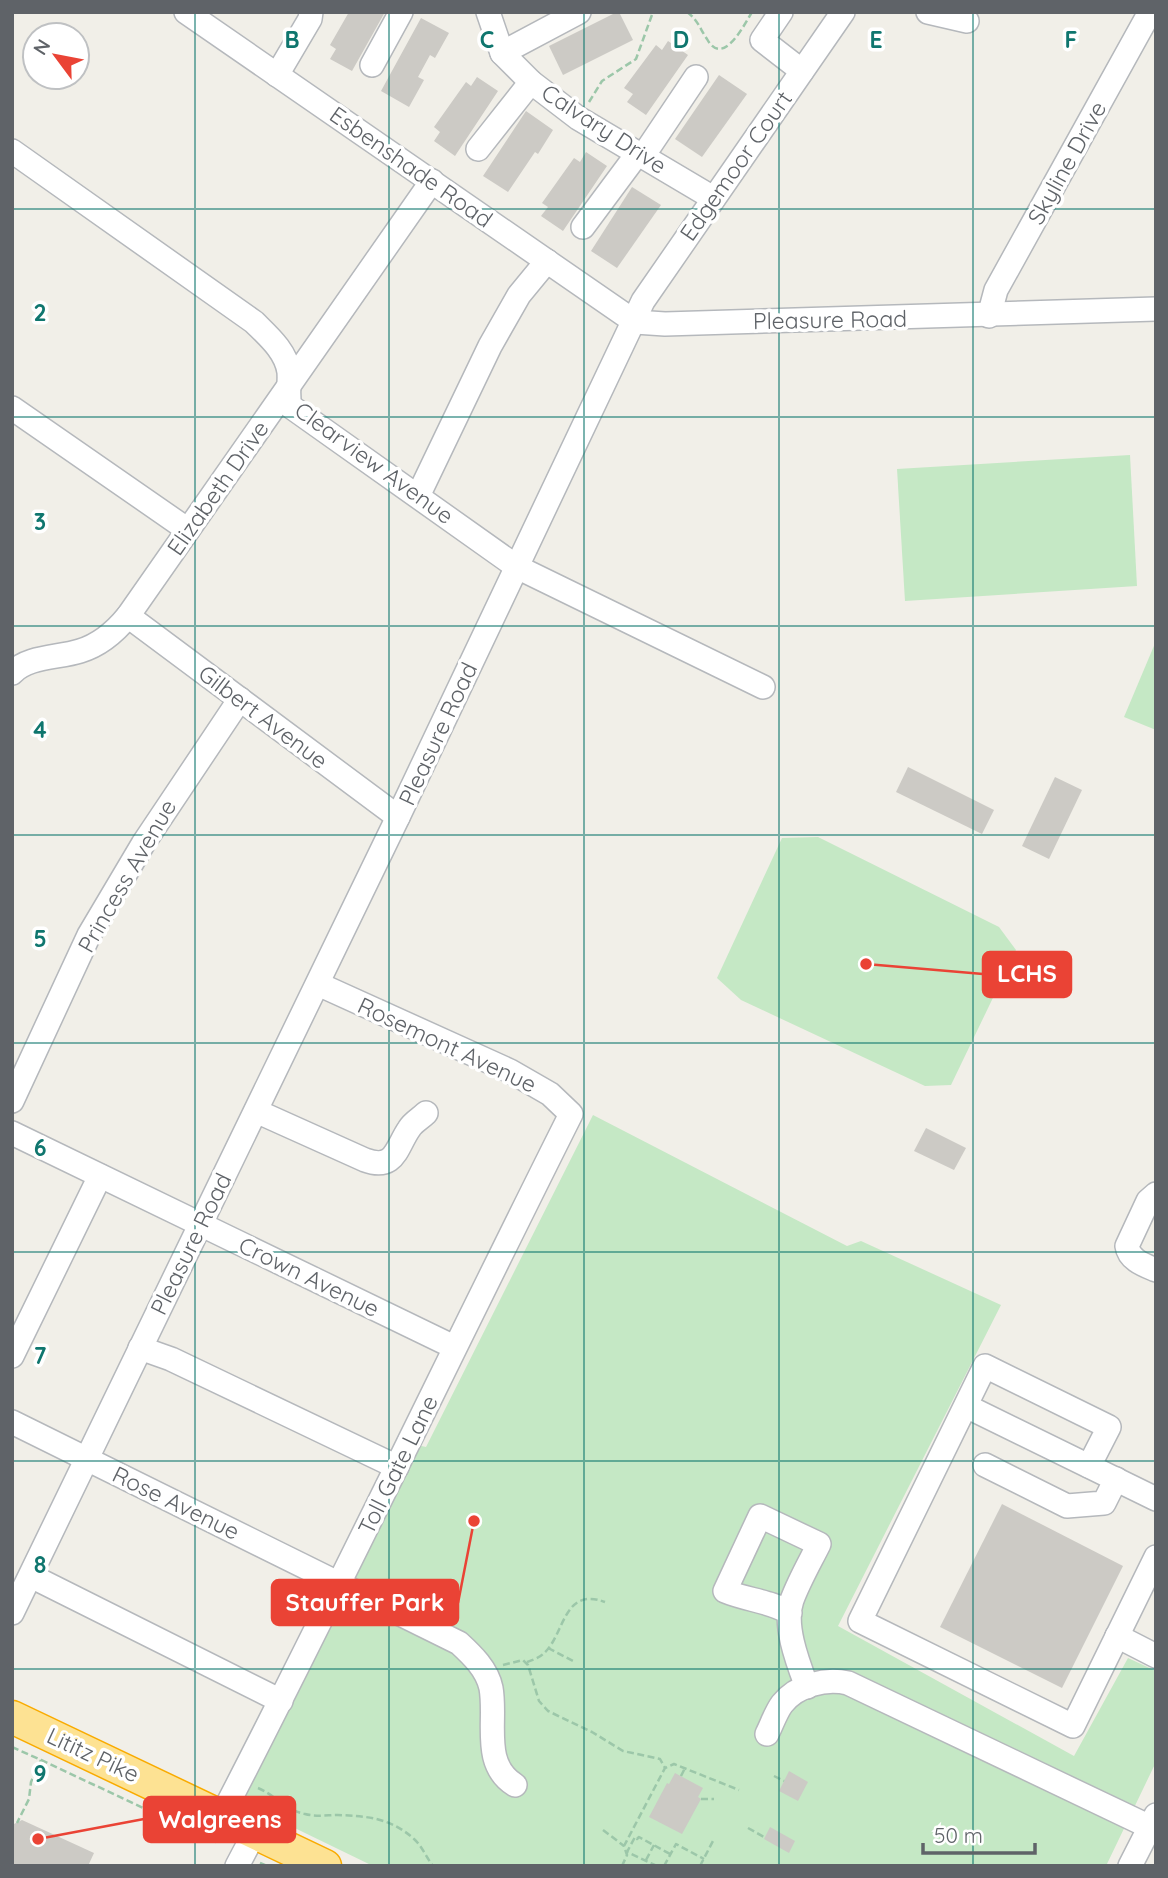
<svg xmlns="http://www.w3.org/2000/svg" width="1168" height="1878" viewBox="0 0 1168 1878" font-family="Quicksand,sans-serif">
<rect width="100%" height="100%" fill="#f1efe8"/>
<g fill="#c5e8c5">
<path d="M1130,455L1137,586L905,601L897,469Z"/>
<path d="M1156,641V730L1124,717Z"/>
<path d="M818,837L999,927L1016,950L951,1085L925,1086L741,1000L717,978L782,838Z"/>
<path d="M593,1115L847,1246L861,1241L1001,1305L838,1626L1074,1756L1128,1658L1156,1671V1762L1106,1866H373L231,1797L408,1443L426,1447Z"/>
</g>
<g fill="#cccac5">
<path d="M349,12H385L352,71L330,59L336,49L330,45Z"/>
<path d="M617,12H619L633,40L563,75L549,46Z"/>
<path d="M421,18L449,33L435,58L430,55L418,77L424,80L409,107L381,91Z"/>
<path d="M668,41L688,55L646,115L627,102L633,94L624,88L656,45L662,50Z"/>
<path d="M719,75L747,94L702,157L675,139Z"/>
<path d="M477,77L498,91L455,156L434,141L440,132L434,127L466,82L471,86Z"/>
<path d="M526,111L553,130L538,154L535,152L508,192L483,176Z"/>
<path d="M586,152L607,166L563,231L541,216L548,207L542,203L574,158L580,162Z"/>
<path d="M632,187L661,205L617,268L591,251Z"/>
<path d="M908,767L994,810L982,834L896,792Z"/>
<path d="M1055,777L1082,790L1049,859L1022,846Z"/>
<path d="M926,1128L966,1148L954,1170L914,1151Z"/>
<path d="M1002,1504L1123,1566L1062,1688L940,1627Z"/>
<path d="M789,1771L808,1782L798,1801L779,1791Z"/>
<path d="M675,1773L703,1788L698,1797L701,1799L682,1834L649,1817L667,1783L669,1784Z"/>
<path d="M22,1820L94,1853L88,1866H12V1825Z"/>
<path d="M770,1827L795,1841L789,1853L764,1839Z"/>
</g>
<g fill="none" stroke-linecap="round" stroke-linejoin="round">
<defs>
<g id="minor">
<path d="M186,12L635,322"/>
<path d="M488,12L502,53L531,82L578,118L713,198"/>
<path d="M781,12L762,40L802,71"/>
<path d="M928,12L967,21"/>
<path d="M502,53L579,12"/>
<path d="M372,65L401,12"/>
<path d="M277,75L310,19L311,12"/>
<path d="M478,149L531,82"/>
<path d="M12,151L254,322C268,336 286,351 289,372C290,384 287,394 290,406L517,567L763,687"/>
<path d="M643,156L696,77"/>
<path d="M583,227L638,153"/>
<path d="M989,316L996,290L1150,12"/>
<path d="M635,322L665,324L1156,309"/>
<path d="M12,408L188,530"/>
<path d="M418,496L490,346L519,295L547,261"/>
<path d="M128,616L398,817"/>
<path d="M12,673C28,656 58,658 80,651C100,645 115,632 128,616L432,181"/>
<path d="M12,1101L89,935L143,844L240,699"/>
<path d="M256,1111L365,1160C395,1171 396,1148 409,1129C413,1122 420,1119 426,1113"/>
<path d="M12,1133L454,1347"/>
<path d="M1156,1194L1148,1201L1127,1246C1129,1260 1144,1265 1156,1270"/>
<path d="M140,1348L171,1359L397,1467"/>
<path d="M12,1356L100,1176"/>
<path d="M966,1406L1156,1499"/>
<path d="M12,1422L459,1643C472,1655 487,1669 491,1688C497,1721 481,1764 515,1785"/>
<path d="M985,1465L1067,1506L1104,1503L1116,1479"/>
<path d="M1089,1466L1109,1427L985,1366L860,1621L1073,1726L1156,1557"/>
<path d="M31,1576L281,1701"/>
<path d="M12,1613L398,817L643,301L843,12"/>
<path d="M790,1613C771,1601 746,1600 725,1591L760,1516L819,1544C810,1562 799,1581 792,1600C783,1625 798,1663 807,1687"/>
<path d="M1117,1636L1156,1656"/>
<path d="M767,1734C772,1724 776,1712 782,1704C797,1685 825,1678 848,1683L1150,1827"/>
<path d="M222,1815C342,1583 454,1347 571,1114L550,1094L510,1071L318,984"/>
<path d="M237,1866L255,1832"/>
<path d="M1130,1866L1156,1815"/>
</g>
<path id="highway" d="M12,1717L325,1866"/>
</defs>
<use href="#minor" stroke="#b5b8bc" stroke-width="26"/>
<use href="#highway" stroke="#f9ab00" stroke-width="35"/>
<g stroke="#9cc7a9" stroke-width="2.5" stroke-dasharray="7 3.5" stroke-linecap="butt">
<path d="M687,12C698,20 700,29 707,39C723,68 744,25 752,12"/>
<path d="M589,102L602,81L636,59L653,12"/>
<path d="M548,1648L575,1662"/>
<path d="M527,1662C532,1660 539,1658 543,1654C565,1636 562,1586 605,1602"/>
<path d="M503,1665L523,1660L528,1665L539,1701L548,1711L592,1732L623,1751L660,1759L665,1768"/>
<path d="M12,1747L41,1760L31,1782L29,1799L17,1823"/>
<path d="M41,1760L216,1842"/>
<path d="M681,1776L685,1768"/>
<path d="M774,1776L784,1781"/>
<path d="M258,1788C275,1795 286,1810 305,1814C316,1817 327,1815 338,1815C367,1816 391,1818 414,1839C422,1846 426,1857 433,1866"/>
<path d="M701,1799H714"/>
<path d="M748,1828L764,1837"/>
<path d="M603,1830L624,1846"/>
<path d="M646,1860L654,1845"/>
<path d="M260,1863L267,1866"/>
<path d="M622,1866L627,1855L624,1846L665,1768L674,1764L739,1790"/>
<path d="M657,1866L627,1852L635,1837L637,1839L639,1837L670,1854"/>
<path d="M664,1866L676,1844L704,1859"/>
<path d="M700,1866L714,1839"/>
</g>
<use href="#minor" stroke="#fff" stroke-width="23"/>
<use href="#highway" stroke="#fde293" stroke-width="32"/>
</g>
<path fill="none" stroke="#0f766e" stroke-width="2" stroke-opacity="0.55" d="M195,12V1866M389,12V1866M584,12V1866M779,12V1866M973,12V1866M12,209H1156M12,417H1156M12,626H1156M12,835H1156M12,1043H1156M12,1252H1156M12,1461H1156M12,1669H1156"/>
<g text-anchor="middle" stroke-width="7" stroke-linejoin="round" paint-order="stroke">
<g font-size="23" fill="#5f6368" stroke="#fff">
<text transform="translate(604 129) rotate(33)" y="8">Calvary Drive</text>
<text transform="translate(1067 163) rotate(-61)" y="8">Skyline Drive</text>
<text transform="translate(736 166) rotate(-55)" y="8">Edgemoor Court</text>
<text transform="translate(411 167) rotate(35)" y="8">Esbenshade Road</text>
<text transform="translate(830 320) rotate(-1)" y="8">Pleasure Road</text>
<text transform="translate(374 463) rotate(36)" y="8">Clearview Avenue</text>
<text transform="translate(218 488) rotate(-55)" y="8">Elizabeth Drive</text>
<text transform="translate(263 717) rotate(37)" y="8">Gilbert Avenue</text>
<text transform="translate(438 734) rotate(-65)" y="8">Pleasure Road</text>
<text transform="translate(127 876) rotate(-60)" y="8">Princess Avenue</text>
<text transform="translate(447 1045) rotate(25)" y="8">Rosemont Avenue</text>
<text transform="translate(191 1244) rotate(-64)" y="8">Pleasure Road</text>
<text transform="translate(309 1277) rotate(26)" y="8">Crown Avenue</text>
<text transform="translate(398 1465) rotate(-64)" y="8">Toll Gate Lane</text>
<text transform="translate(176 1503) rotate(26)" y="8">Rose Avenue</text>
<text transform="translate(93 1755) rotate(25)" y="8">Lititz Pike</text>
</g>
</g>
<g font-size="23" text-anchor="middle" font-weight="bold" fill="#0f766e" stroke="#fff" stroke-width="7" stroke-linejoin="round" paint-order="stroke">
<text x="292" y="48">B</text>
<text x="487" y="48">C</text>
<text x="681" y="48">D</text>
<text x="876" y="48">E</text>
<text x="1071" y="48">F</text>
<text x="40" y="321">2</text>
<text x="40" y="530">3</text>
<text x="40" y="738">4</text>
<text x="40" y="947">5</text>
<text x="40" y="1156">6</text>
<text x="40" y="1364">7</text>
<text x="40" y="1573">8</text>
<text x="40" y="1782">9</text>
</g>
<path fill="none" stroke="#ea4335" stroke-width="2.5" d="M866 964L983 974M474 1521L458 1603M38 1839L144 1819"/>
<g fill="#ea4335" stroke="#fff" stroke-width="2.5">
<circle cx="866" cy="964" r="7"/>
<circle cx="474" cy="1521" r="7"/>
<circle cx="38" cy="1839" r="7"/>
</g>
<g fill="#ea4335" stroke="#ea4335" stroke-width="2.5">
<rect x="983" y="952" width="88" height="45" rx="7"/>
<rect x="272" y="1580" width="186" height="45" rx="7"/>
<rect x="144" y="1797" width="151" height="45" rx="7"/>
</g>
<g font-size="24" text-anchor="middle" font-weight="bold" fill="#fff">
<text x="1027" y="982">LCHS</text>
<text x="365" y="1611">Stauffer Park</text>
<text x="220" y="1828">Walgreens</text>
</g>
<rect width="1168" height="1878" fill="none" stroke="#5f6368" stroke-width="28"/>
<g transform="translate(56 56) rotate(302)"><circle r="33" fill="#ffffff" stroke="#bfc1c3" stroke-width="2"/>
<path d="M0-5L12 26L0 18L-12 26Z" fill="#ea4335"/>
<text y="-10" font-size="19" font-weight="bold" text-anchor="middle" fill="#5f6368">N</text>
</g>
<path d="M923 1843v10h112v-10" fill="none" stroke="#5f6368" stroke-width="3.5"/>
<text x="934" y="1843" font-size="21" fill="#5f6368" stroke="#ffffff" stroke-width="5" paint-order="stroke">50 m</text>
</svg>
